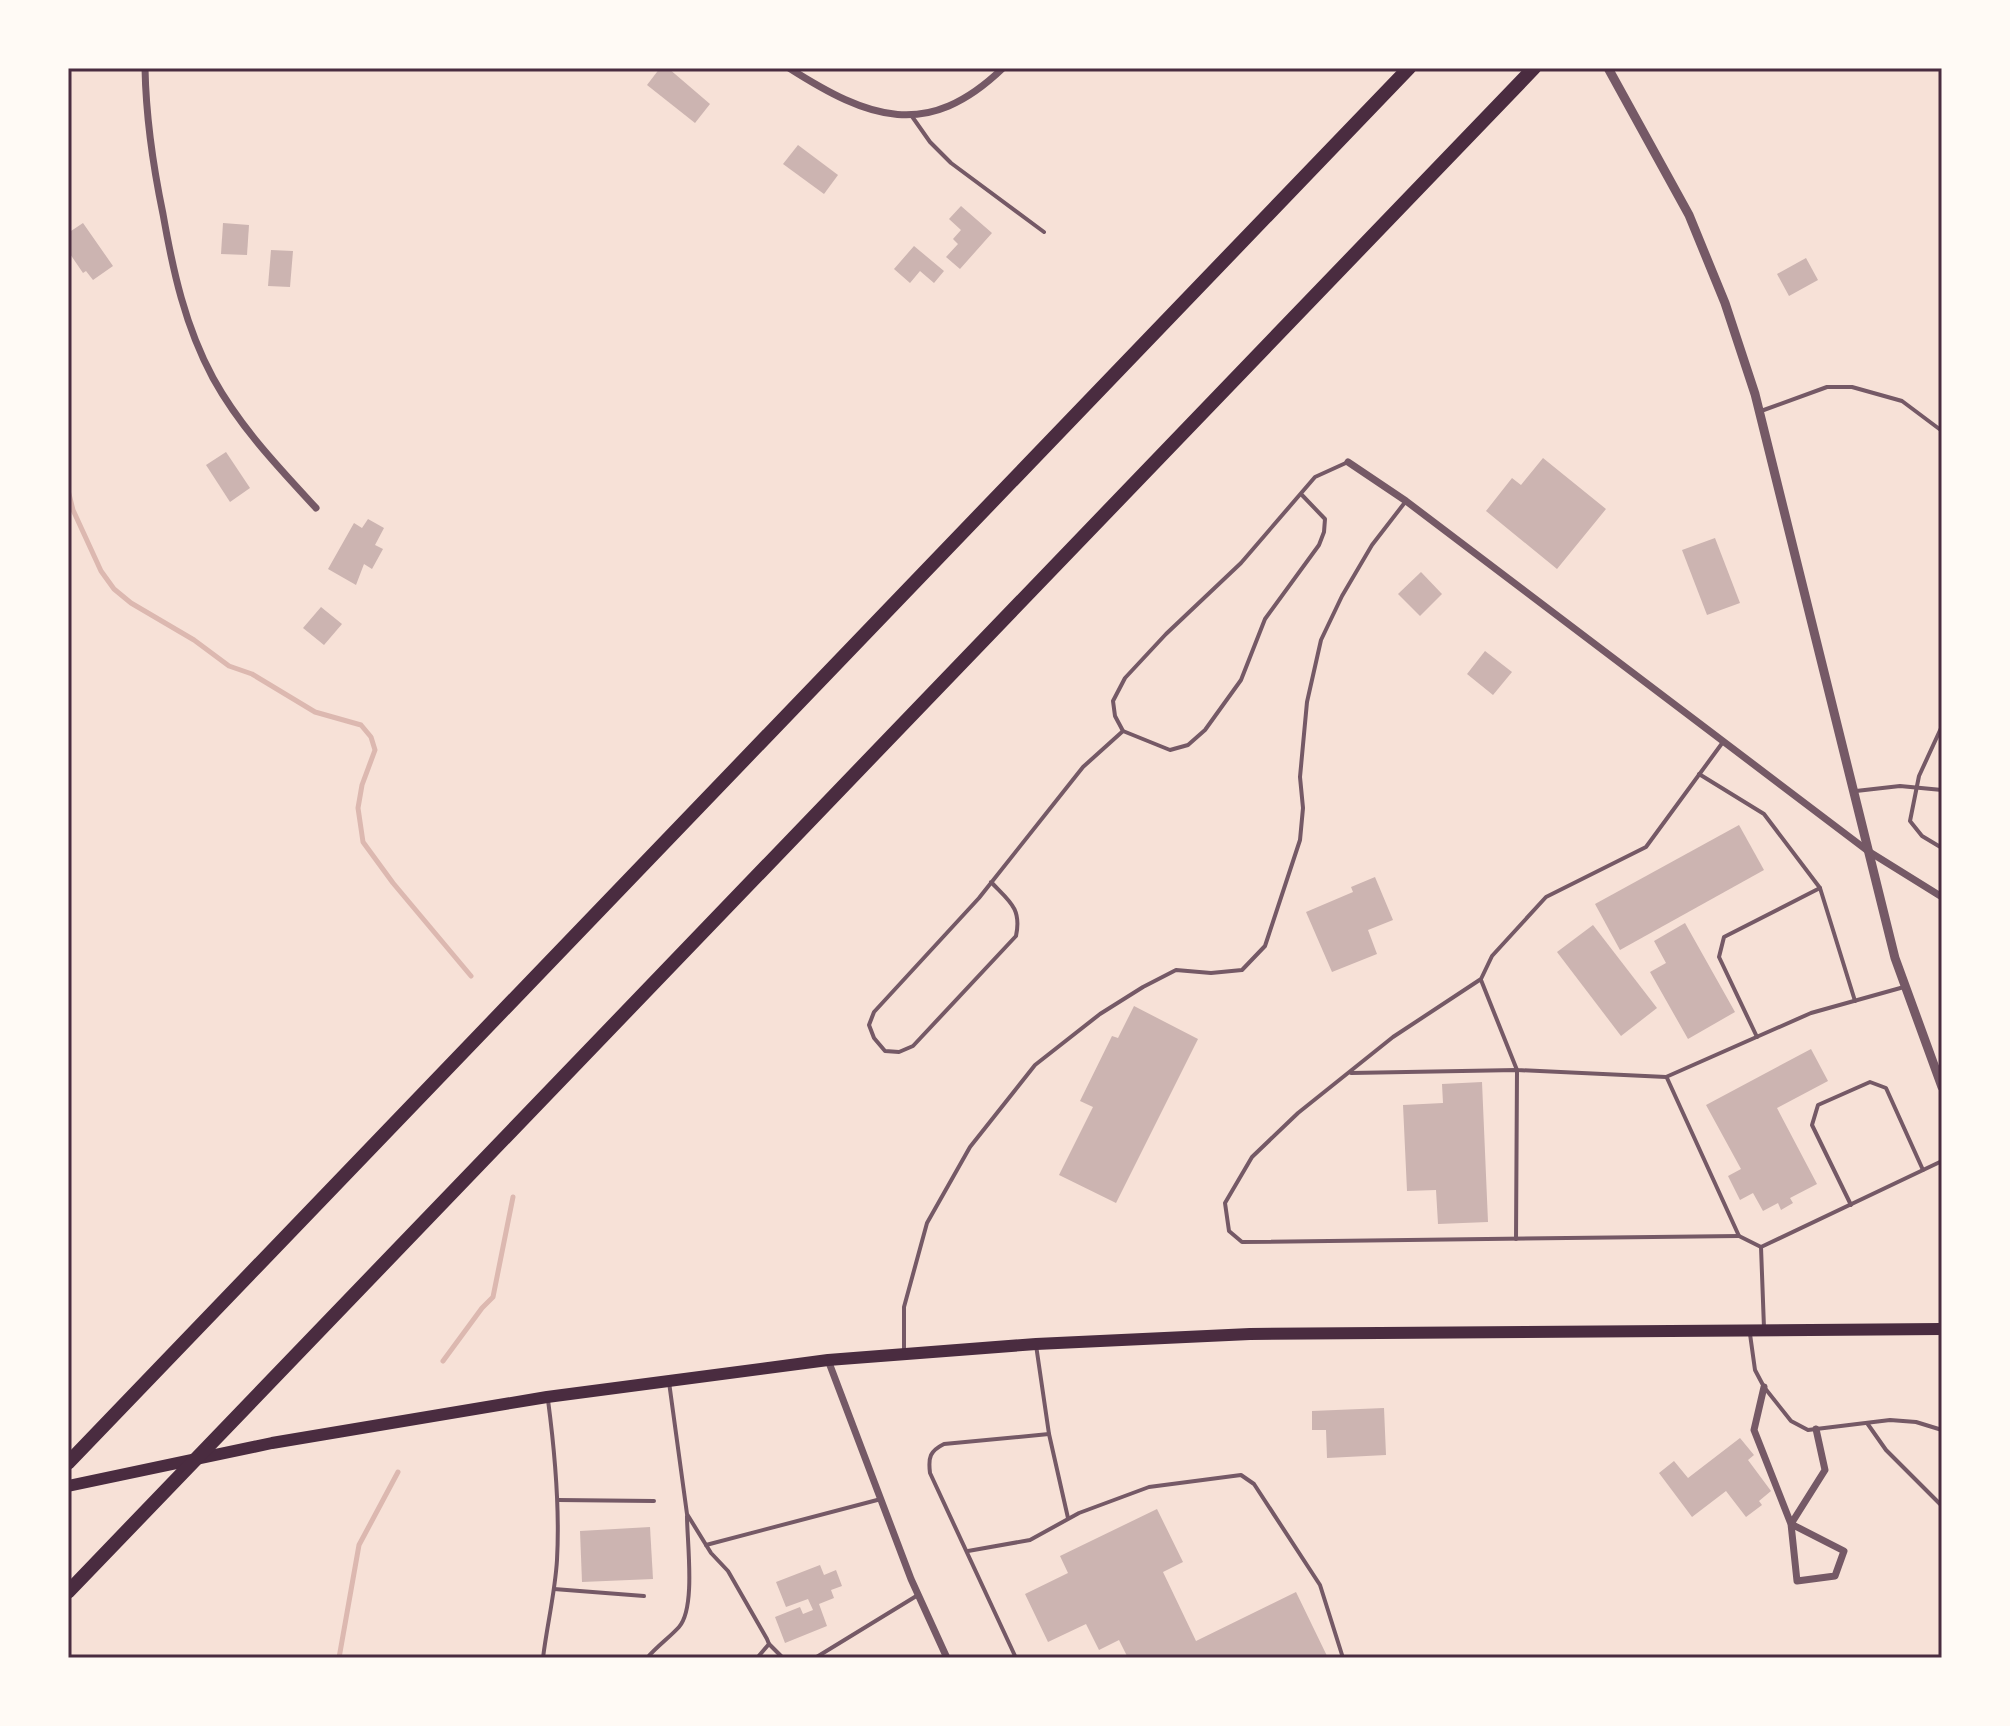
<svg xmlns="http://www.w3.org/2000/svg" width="2010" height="1726" viewBox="0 0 2010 1726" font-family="Montserrat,sans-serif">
<rect width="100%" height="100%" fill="#f7e1d7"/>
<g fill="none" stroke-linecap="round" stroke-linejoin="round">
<g stroke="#dcb8b0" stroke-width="5">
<path d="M68,490L73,510L101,571L114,589L131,603L194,640L229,666L252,674L315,712L361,725L371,737L375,750L362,785L358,808L363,842L393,883L471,976"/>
<path d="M443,1361L482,1308L493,1297L513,1197"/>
<path d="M339,1658L359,1545L398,1472"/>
</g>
</g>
<g fill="#ccb4b1">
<path d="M660,68H668L710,104L695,123L647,85Z"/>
<path d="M798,145L838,175L824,194L783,164Z"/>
<path d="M961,206L992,233L960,269L946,257L958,244L953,239L961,230L949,219Z"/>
<path d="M83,223L113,266L93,280L86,271L83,273L68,251V233Z"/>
<path d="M223,223L249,225L247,255L221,254Z"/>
<path d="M914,246L944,271L934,283L920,271L910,283L894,269Z"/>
<path d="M271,250L293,251L290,287L268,286Z"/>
<path d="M1806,258L1818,280L1789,296L1777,274Z"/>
<path d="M226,452L250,488L230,502L206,465Z"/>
<path d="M1543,458L1606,509L1557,569L1486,511L1512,478L1521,485Z"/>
<path d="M368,519L384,528L375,545L383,549L372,569L364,564L356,585L328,569L354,523L362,528Z"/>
<path d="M1715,538L1740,603L1707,615L1682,550Z"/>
<path d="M1421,572L1442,594L1420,616L1398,594Z"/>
<path d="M321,607L342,624L324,645L303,628Z"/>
<path d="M1485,651L1512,672L1493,695L1467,674Z"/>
<path d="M1739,825L1764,870L1620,950L1595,904Z"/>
<path d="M1375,877L1393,920L1368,930L1377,954L1332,972L1306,912L1353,892L1351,887Z"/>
<path d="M1685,923L1735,1012L1688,1039L1650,972L1666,963L1654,941Z"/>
<path d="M1593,925L1657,1008L1621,1036L1557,952Z"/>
<path d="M1134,1006L1198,1039L1116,1203L1059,1175L1093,1107L1080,1101L1112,1036L1118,1038Z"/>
<path d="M1811,1049L1828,1081L1777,1108L1817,1184L1790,1198L1793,1203L1781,1210L1778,1203L1763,1211L1753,1193L1740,1200L1728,1176L1741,1169L1706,1105Z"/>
<path d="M1482,1082L1488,1222L1438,1224L1436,1190L1407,1191L1403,1105L1443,1103L1442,1084Z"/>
<path d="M1384,1408L1386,1455L1327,1458L1326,1430H1312V1411Z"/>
<path d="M1740,1438L1754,1455L1748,1460L1771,1491L1759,1501L1762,1505L1746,1517L1726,1491L1692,1517L1659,1473L1674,1461L1688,1478Z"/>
<path d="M1157,1509L1183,1562L1163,1572L1196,1641L1296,1592L1328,1658H1128L1119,1640L1099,1650L1086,1624L1048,1642L1025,1594L1068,1573L1060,1556Z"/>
<path d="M650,1527L653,1579L582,1582L580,1531Z"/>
<path d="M820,1565L824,1575L836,1570L842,1586L831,1590L834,1598L819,1604L827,1626L785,1643L775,1617L800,1607L803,1614L813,1610L808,1599L786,1607L776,1582Z"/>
</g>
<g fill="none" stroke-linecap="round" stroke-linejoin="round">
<g stroke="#755966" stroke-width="4">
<path d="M911,115L930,142L951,163L1044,232"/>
<path d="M1761,411L1827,387H1852L1902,401L1942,431"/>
<path d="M1301,494L1325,519L1324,532L1319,545L1265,619L1241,680L1205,730L1188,745L1170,750L1123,731L1115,716L1113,701L1125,678L1166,634L1241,563L1315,477L1348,462"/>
<path d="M1942,726L1919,776L1910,821L1922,836L1942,848"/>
<path d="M1723,742L1646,847L1546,897L1492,956L1481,979L1393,1037L1298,1113L1252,1157L1225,1203L1229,1231L1242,1242L1739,1236"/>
<path d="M1699,774L1764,814L1820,888L1855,1001"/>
<path d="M1856,791L1900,786L1942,790"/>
<path d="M991,882C1009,901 1022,908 1016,936L913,1046L899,1052L885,1051L874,1038L869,1025L874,1012L979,898L1083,767L1123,731"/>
<path d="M1481,980L1517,1070L1666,1077L1811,1013L1904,987"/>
<path d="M1757,1037L1719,957L1724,937L1820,888"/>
<path d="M1351,1073L1517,1070L1516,1239"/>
<path d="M1667,1078L1739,1236L1761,1247L1764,1328"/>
<path d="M1851,1205L1812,1125L1818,1105L1870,1082L1886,1088L1923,1170"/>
<path d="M1761,1247L1942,1161"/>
<path d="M1750,1334L1755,1370L1764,1387L1791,1421L1808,1430L1890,1420L1916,1422L1942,1430"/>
<path d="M904,1350V1307L927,1223L970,1147L1035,1065L1100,1014L1143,987L1176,970L1211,973L1242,970L1265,946L1300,840L1303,808L1300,777L1307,702L1321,640L1342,596L1372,545L1406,501"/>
<path d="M669,1382L687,1514L711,1553L728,1571L767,1639L769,1644L757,1658"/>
<path d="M1867,1423L1886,1450L1942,1506"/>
<path d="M1049,1434L1068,1518"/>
<path d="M558,1500L654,1501"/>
<path d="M706,1545L881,1499"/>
<path d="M968,1551L1030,1540L1079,1513L1149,1487L1241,1475L1254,1484L1320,1585L1343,1658"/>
<path d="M554,1589L644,1596"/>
<path d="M769,1644L783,1658"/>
<path d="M543,1658C547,1625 555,1593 557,1560C560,1506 555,1453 548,1400"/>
<path d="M647,1658C657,1646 669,1638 679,1627C696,1608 687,1542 687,1516"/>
<path d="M815,1658L918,1595"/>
<path d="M1016,1658L930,1473C928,1457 930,1451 944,1444L1049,1434L1036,1345"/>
</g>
<g stroke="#755966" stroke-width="7">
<path d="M145,68C146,118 153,166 163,214C173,271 185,326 213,378C240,427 278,467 316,508"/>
<path d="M789,68C869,119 927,141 1003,68"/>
<path d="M1348,462L1406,501L1868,851L1942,897"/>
<path d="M828,1360L911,1579L947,1658"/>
<path d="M1764,1387L1754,1430L1791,1524L1797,1581L1835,1576L1844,1551L1791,1524L1825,1470L1816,1429"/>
</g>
<path stroke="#755966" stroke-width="9" d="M1608,68L1689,215L1725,303L1755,394L1895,958L1942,1087"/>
<path stroke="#4a2c40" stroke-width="12" d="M68,1486L272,1443L547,1397L828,1360L1036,1344L1250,1334L1942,1329"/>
<g stroke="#4a2c40" stroke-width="14">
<path d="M68,1463L1409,68"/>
<path d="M68,1592L1534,68"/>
</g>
</g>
<rect width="2010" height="1726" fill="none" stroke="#fffaf5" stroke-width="140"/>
<rect x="70" y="70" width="1870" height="1586" fill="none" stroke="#4a2c40" stroke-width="3"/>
</svg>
